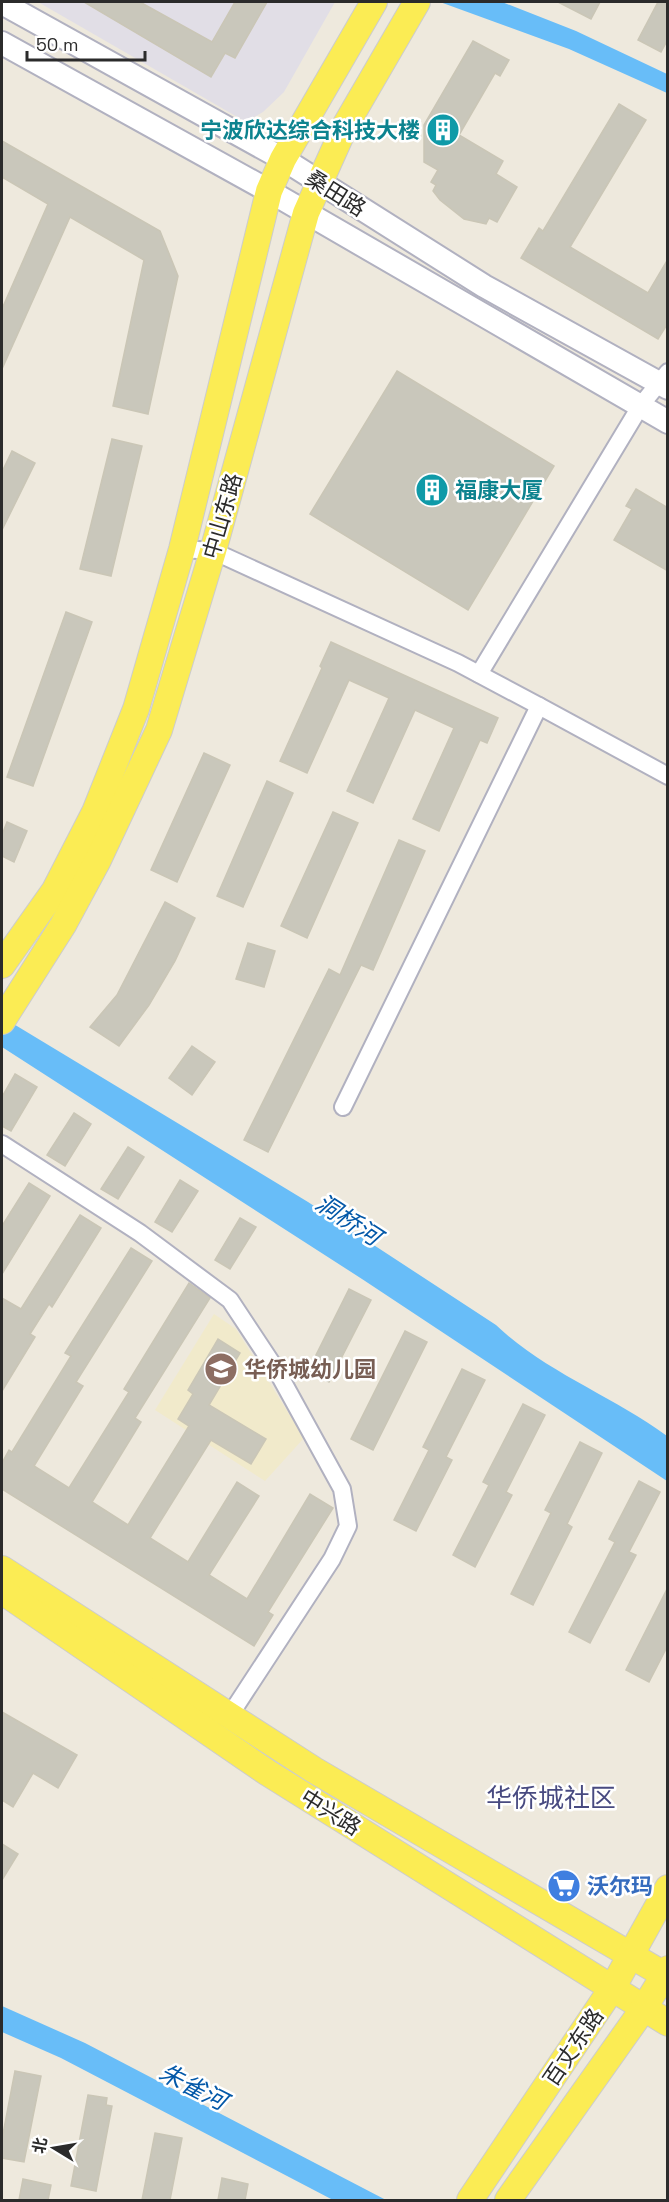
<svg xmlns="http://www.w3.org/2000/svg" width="669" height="2202" viewBox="0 0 669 2202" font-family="'Space Grotesk','Noto Sans SC',sans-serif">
<rect width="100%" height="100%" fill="#eee9dd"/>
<path fill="#e1dee6" d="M38,2H335L284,92L263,112L246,122Z"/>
<path fill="#f1eacb" d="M214,1314L236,1329L304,1438L265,1481L155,1410Z"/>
<g fill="#68bdf8">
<path d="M440,2H502L576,31L667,74V93L569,49Z"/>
<path d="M2,1017L308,1202L496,1325C545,1372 613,1396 667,1436V1481L362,1279L2,1047Z"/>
<path d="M2,2006L85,2043L386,2200H333L61,2058L2,2032Z"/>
</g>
<g fill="#c9c7bb" stroke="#cac6b6" stroke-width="1.5">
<path d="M84,2H140L212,42L235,2H267L235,58L225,53L211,77Z"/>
<path d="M558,2H600L591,19Z"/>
<path d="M658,2H668V39L661,52L638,40Z"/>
<path d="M473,41L509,60L500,76L495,73L459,135L503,161L496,174L517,187L497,222L489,218L486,224L464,219L440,200L433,191L436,185L431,182L438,170L424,162V125Z"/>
<path d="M619,104L646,120L570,247L648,293L668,259V323L658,339L521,258L539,228L543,231Z"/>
<path d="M2,141L160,231L178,276L148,414L113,406L144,260L70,217L2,369V309L48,204L2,177Z"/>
<path d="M397,371L554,466L468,610L310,514Z"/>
<path d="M112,439L142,446L111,576L80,569Z"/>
<path d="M12,451L35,463L2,530V472Z"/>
<path d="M636,489L668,508V571L614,540L632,509L626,506Z"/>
<path d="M66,612L92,622L33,786L7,777Z"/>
<path d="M331,642L498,718L487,743L480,740L439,831L413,819L454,728L415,710L373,803L347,791L389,698L349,680L307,773L280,761L322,668L320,666Z"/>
<path d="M204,753L230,765L177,882L151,870Z"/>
<path d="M267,781L293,793L243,907L217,896Z"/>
<path d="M333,812L358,823L307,938L281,926Z"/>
<path d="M7,822L27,831L14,862L2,856V835Z"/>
<path d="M399,840L425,851L373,970L361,965L268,1152L244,1140L329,969L340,975Z"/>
<path d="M165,902L195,918L175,961L149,1005L119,1046L90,1027L117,995Z"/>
<path d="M248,943L275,951L264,987L236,979Z"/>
<path d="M192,1046L215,1062L192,1095L169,1078Z"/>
<path d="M15,1074L37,1087L11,1131L2,1126V1097Z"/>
<path d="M74,1113L91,1124L65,1166L47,1155Z"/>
<path d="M128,1147L144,1157L118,1199L101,1189Z"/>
<path d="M180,1180L198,1191L172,1232L155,1222Z"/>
<path d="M29,1183L50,1196L2,1274V1226Z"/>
<path d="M80,1215L101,1228L52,1307L49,1304L30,1334L35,1337L2,1391V1298L21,1309Z"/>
<path d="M240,1218L256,1227L230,1269L215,1260Z"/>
<path d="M131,1248L152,1261L76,1382L83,1386L34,1466L69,1488L129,1392L124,1389L189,1283L210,1298L135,1418L141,1422L92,1502L128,1525L189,1426L178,1419L193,1394L188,1390L218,1339L240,1353L209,1405L266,1439L251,1464L211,1440L150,1538L188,1562L237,1482L259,1496L209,1575L247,1599L310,1494L333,1508L268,1612L273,1615L254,1646L2,1489V1463L9,1450L12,1452L71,1356L65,1353Z"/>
<path d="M349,1289L371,1300L329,1382L308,1371Z"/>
<path d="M405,1331L427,1342L373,1450L351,1439Z"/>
<path d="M462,1369L485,1380L446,1457L452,1460L416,1531L394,1520L429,1450L423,1447Z"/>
<path d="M523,1404L545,1415L506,1492L512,1495L475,1567L453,1555L489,1485L483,1482Z"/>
<path d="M580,1442L602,1453L567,1524L572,1527L533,1605L511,1594L551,1513L545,1510Z"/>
<path d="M639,1481L660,1492L629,1552L636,1555L590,1643L569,1632L615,1542L609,1539Z"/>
<path d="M668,1587V1645L649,1682L626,1670Z"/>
<path d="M2,1712L77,1755L58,1788L33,1773L13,1807L2,1800Z"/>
<path d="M2,1844L18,1854L2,1880Z"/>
<path d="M15,2071L41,2076L24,2162L2,2158V2139Z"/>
<path d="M88,2095L107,2098L106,2105L112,2106L96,2191L71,2186Z"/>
<path d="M155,2133L182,2138L170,2200H142Z"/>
<path d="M222,2178L248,2184L245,2200H218Z"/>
<path d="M23,2179L51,2185L48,2200H19Z"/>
</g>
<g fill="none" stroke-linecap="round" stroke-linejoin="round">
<defs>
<g id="minor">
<path d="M182,549L213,551L458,663L539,706"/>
<path d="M479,674L641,405L668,372"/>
<path d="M343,1107L539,706L668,776"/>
<path d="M2,1144L140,1233L230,1300L277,1371L342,1489L348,1526L332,1559L230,1715"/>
</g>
<g id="secondary">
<path d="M2,3L283,159L484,286L668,388"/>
<path d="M2,43L269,191L668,422"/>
</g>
<g id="primary">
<path d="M2,965L55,890L95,812L136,709L182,549L269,191L283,159L374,2"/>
<path d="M2,1021L63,925L98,860L159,730L213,551L306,213L345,126L417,2"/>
<path d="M2,1569L314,1770L668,1977"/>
<path d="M2,1591L268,1773L668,2023"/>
<path d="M470,2200L613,1987L668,1888"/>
<path d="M508,2200L644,2008L668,1969"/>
</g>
</defs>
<use href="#minor" stroke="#b1b1c0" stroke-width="20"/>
<use href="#secondary" stroke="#b1b1c0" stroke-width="26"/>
<use href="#primary" stroke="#ccc" stroke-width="28"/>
<use href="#minor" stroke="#fff" stroke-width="16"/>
<use href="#secondary" stroke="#fff" stroke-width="22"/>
<use href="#primary" stroke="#fbec54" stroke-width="26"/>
</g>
<defs>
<symbol id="building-disc" viewBox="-11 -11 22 22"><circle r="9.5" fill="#0f9aa8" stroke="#fff"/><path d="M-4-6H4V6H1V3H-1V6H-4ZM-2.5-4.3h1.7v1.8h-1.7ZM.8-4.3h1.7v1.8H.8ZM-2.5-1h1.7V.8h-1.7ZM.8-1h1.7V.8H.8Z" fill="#fff"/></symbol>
<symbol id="school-disc" viewBox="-11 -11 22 22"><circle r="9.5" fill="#8d6e63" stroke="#fff"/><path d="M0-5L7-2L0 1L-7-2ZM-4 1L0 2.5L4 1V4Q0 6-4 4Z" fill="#fff"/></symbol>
<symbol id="supermarket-disc" viewBox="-11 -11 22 22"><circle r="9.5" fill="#3f7fe0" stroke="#fff"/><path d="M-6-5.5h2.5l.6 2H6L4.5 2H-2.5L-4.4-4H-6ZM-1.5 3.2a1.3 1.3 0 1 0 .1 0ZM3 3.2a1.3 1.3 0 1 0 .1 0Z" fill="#fff"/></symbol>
</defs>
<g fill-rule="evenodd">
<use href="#building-disc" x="424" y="111" width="38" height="38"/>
<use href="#building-disc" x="413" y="471" width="38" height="38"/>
<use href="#school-disc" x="202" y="1350" width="38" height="38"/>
<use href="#supermarket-disc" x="545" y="1867" width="38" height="38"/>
</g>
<g text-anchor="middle" stroke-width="5" stroke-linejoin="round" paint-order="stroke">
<g font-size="22" font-weight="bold" fill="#0d838f" stroke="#fff" text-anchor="end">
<text x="420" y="138">宁波欣达综合科技大楼</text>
<text x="455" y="498" text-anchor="start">福康大厦</text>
</g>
<g font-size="22" fill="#2b2b2b" stroke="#fff">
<text transform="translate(336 193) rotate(32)" y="8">桑田路</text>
<text transform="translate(222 516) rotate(-74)" y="8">中山东路</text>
<text transform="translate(331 1812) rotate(32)" y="8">中兴路</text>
<text transform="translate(573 2047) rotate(-56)" y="8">百丈东路</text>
</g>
<g font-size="22" font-weight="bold" fill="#785e54" stroke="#fff" text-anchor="start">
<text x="244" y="1377">华侨城幼儿园</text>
</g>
<g font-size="22" font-weight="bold" fill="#366cbe" stroke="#fff" text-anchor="start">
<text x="587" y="1894">沃尔玛</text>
</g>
<g font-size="24" font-style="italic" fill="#0358a8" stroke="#fff">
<text transform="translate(348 1220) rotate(33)" y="8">洞桥河</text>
<text transform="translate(193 2087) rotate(27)" y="8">朱雀河</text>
</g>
<g font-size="26" fill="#484a80" stroke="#fff">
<text x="551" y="1807">华侨城社区</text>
</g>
</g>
<rect width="669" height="2202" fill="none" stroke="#2b2b2b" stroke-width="6"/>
<g transform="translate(54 2148) rotate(281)" stroke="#ffffff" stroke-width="4.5" paint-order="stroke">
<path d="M0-4.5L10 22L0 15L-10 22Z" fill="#2b2b2b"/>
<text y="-9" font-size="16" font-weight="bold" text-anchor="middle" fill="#2b2b2b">北</text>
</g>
<path d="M27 51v9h118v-9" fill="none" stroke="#2b2b2b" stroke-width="3"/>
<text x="36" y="51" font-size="18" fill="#2b2b2b" stroke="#ffffff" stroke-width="4.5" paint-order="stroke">50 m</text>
</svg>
